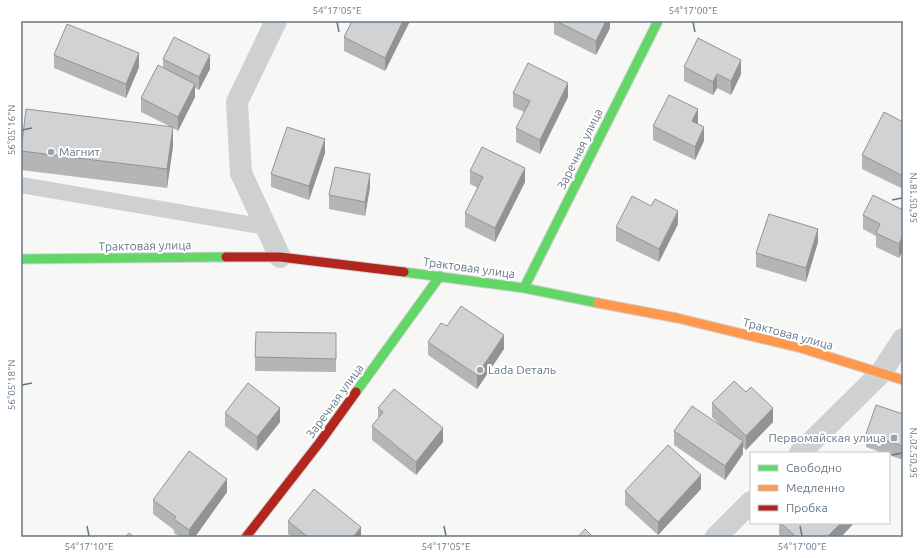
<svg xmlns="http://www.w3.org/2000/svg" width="924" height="558" viewBox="0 0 924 558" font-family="Ubuntu,sans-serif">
<rect width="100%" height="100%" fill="#f7f7f6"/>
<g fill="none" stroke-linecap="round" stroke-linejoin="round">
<defs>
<g id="fast">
<path d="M21,259L226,257"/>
<path d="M404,272L524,288L598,303"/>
<path d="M524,288L658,21"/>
<path d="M356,392L440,276"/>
</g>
<path id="slow" d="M598,303L677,318L801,348L903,380"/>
<g id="jam">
<path d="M226,257H280L404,272"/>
<path d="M246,537L320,442L356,392"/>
</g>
</defs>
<use href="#fast" stroke="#d2d4d5" stroke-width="11"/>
<use href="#slow" stroke="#d2d4d5" stroke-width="11"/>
<use href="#jam" stroke="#d2d4d5" stroke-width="11"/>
<path stroke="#ced0d1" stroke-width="16" d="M21,185L266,227"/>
<g stroke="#ced0d1" stroke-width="22">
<path d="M276,21L237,102L241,173L280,257"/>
<path d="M800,453L881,373L903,339"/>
<path d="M716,537L751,502"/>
</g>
<use href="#fast" stroke="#63d668" stroke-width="9"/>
<use href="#slow" stroke="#ff974d" stroke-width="9"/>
<use href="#jam" stroke="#b3261e" stroke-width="9"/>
</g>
<g fill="#b4b5b5">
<path d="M352,21H410L385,71L344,51V37Z"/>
<path d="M554,21H610V28L596,55L554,34Z"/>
<path d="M54,55L139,67L126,98L54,68Z"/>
<path d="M163,59L210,69L199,90L195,88V97L178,131L173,128V146L167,188L21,170V147L171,127L141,112V98L163,68Z"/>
<path d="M684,67L741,74L731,95L717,88L713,95L684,81Z"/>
<path d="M513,93L568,97L540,154L516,142V128L524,112L513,107Z"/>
<path d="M903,122V189L862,169V155Z"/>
<path d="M698,123V124L704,141L695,160L653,140V126Z"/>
<path d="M325,153L309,200L271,187V174Z"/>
<path d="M470,171L525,182L495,242L465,227V213L478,188L470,184Z"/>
<path d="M370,187L365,216L329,209V195Z"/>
<path d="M903,210V249L899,258L876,247V236L863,229V215Z"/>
<path d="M678,224L659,262L616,241V227Z"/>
<path d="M818,242L806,282L756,267V253Z"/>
<path d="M336,333V372L255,371V357Z"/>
<path d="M428,342L504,349L477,389L428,355Z"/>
<path d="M712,403L773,422L746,450L743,447V454L725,480L674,445V431L720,425L712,417Z"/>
<path d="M378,408L443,442L416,475L372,440V426L378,419Z"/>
<path d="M225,413L280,422L257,451L225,426Z"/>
<path d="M903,414V460L889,455V453H883L866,447V434Z"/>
<path d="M701,489L658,535L625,505V491Z"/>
<path d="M227,492L195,537H180L174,533V530L153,514V500Z"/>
<path d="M288,521L361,537H291L288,534Z"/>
<path d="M779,523H854L841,537H781L779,534Z"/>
</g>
<g fill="#929394">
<path d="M403,21H410L385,71V58Z"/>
<path d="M606,21H610V28L596,55V41Z"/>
<path d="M139,53V67L126,98V84Z"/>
<path d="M210,55V69L199,90V77Z"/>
<path d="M741,60V74L731,95V81Z"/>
<path d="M717,74V88L713,95V82Z"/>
<path d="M568,83V97L540,154V140Z"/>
<path d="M195,84V97L178,131V117Z"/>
<path d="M698,109V123L692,135V121Z"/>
<path d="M173,127V146L167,188V169Z"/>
<path d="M704,127V141L695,160V147Z"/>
<path d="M325,139V153L309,200V186Z"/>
<path d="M525,168V182L495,242V228Z"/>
<path d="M370,174V187L365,216V202Z"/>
<path d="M678,211V224L659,262V249Z"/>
<path d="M818,229V242L806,282V268Z"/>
<path d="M903,235V249L899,258V244Z"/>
<path d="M504,335V349L477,389V375Z"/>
<path d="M280,408V422L257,451V437Z"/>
<path d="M773,408V422L746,450V436Z"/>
<path d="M443,428V442L416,475V462Z"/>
<path d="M743,441V454L725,480V466Z"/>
<path d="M701,475V489L658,535V522Z"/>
<path d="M227,479V492L195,537H189V530Z"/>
<path d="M841,523H854L841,537H827Z"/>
<path d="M361,527V537H353Z"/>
</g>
<g fill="#d1d2d3" stroke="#929394">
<path d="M352,21H403L385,58L344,37Z"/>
<path d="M556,21H606L596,41Z"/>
<path d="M67,24L139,53L126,84L54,55Z"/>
<path d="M174,37L210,55L199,77L163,59Z"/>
<path d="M698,38L741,60L731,81L717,74L713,82L684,67Z"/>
<path d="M528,63L568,83L540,140L516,128L530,101L513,93Z"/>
<path d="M158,65L195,84L178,117L141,98Z"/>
<path d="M669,95L698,109L692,121L704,127L695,147L653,126Z"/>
<path d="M26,109L173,127L167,169L21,151Z"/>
<path d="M884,112L903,122V176L862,155Z"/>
<path d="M287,127L325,139L309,186L271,174Z"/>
<path d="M482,147L525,168L495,228L465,213L483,177L470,171Z"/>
<path d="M335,167L370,174L365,202L329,195Z"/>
<path d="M873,195L903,210V235L899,244L876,233L880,224L863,215Z"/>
<path d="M632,196L651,206L655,199L678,211L659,249L616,227Z"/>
<path d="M769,214L818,229L806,268L756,253Z"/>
<path d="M461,306L504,335L477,375L428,342L441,323L447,326Z"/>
<path d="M256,332L336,333V359L255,357Z"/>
<path d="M734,381L746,392L751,387L773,408L746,436L712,403Z"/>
<path d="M248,383L280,408L257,437L225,413Z"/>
<path d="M394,389L443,428L416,462L372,426L383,412L378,408Z"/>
<path d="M876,405L903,414V446L866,434Z"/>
<path d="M692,406L743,441L725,466L674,431Z"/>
<path d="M668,445L701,475L658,522L625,491Z"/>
<path d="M189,451L227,479L189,530L174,519L176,517L153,500Z"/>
<path d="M314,489L361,527L353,537H308L288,521Z"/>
<path d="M781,523H841L827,537H796Z"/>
<path d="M585,529L593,537H578Z"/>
<path d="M129,533L134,537H125Z"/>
</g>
<path fill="none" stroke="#657787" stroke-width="1.5" d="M337,22L339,32M693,22L695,32M22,130L32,128M892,200L902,198M22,385L32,383M892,455L902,453M87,526L89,536M444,526L446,536M800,526L802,536"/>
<g fill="#98a4ae" stroke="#fff" stroke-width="1.5">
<circle cx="51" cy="152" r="4"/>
<circle cx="480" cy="370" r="4"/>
<rect x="890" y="434" width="8" height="8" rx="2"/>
</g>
<g text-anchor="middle" stroke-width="4" stroke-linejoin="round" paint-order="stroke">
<g font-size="12" fill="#657787" stroke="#fff">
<text transform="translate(580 149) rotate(-64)" y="4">Заречная улица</text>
<text transform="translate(145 246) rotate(-1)" y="4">Трактовая улица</text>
<text transform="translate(469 268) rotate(8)" y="4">Трактовая улица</text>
<text transform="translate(788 334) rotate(15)" y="4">Трактовая улица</text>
<text transform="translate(335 401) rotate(-54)" y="4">Заречная улица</text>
</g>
<g font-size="12" fill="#657787" stroke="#fff" text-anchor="start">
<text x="59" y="156">Магнит</text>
<text x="488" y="374">Lada Dеталь</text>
<text x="886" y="442" text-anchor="end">Первомайская улица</text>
</g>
</g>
<rect width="924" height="558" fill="none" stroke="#ffffff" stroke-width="44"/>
<rect x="750" y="452" width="140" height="72" fill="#ffffff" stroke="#c1c9cf"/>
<rect x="758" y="465" width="20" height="6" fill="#63d668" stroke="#c1c9cf"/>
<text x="786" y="472" font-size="12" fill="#657787">Свободно</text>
<rect x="758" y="485" width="20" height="6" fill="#ff974d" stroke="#c1c9cf"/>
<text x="786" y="492" font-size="12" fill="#657787">Медленно</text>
<rect x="758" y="505" width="20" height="6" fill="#b3261e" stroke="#c1c9cf"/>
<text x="786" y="512" font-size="12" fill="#657787">Пробка</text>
<rect x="22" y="22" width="880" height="514" fill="none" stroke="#657787" stroke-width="1.5"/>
<g font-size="10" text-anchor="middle" fill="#657787">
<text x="337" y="14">54°17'05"E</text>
<text x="693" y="14">54°17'00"E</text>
<text transform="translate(11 130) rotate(-90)" y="4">56°05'16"N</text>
<text transform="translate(913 198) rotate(-90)" y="4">56°05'18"N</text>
<text transform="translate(11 385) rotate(-90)" y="4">56°05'18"N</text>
<text transform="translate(913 453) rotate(-90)" y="4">56°05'20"N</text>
<text x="89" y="550">54°17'10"E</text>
<text x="446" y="550">54°17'05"E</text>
<text x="802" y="550">54°17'00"E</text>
</g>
</svg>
